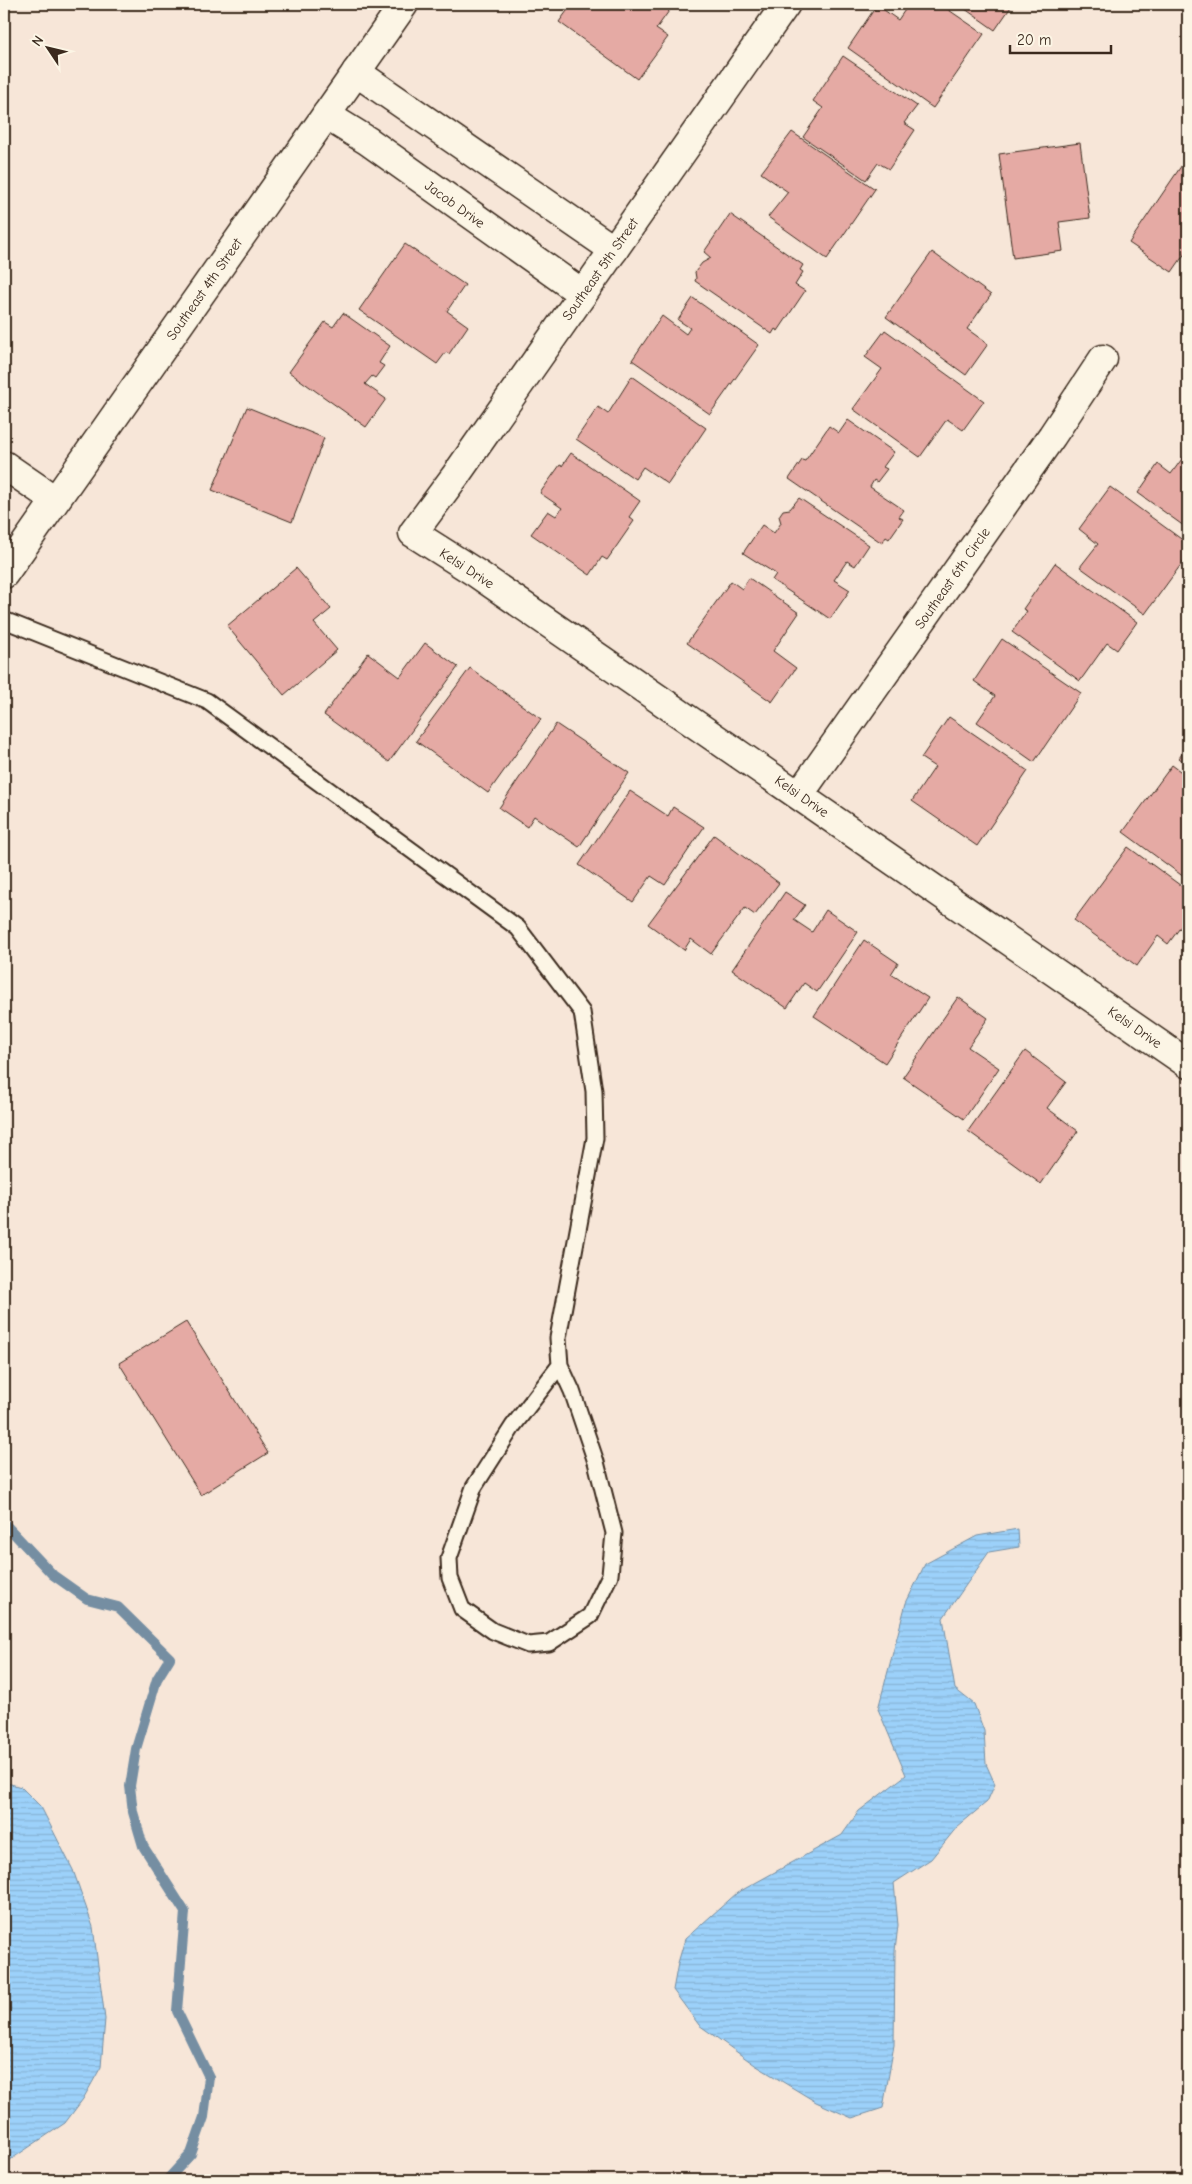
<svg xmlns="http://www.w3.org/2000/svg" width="1192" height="2184" viewBox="0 0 1192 2184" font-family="'Comic Neue',sans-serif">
<defs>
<pattern id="water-rules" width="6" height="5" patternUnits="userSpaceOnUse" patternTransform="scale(1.25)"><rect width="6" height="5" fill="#9cd1fa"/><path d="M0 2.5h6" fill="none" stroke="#87b4d6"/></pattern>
</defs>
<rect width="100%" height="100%" fill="#f7e6d8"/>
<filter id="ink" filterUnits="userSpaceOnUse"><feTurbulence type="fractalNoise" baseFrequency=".02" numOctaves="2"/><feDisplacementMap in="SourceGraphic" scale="10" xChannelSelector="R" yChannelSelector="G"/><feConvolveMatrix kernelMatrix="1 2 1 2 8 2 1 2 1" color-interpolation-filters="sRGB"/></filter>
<g filter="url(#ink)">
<g fill="url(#water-rules)" stroke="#758ea2">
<path d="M1018,1529L1019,1547L989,1552L943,1618L955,1689L974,1704L984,1731L986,1764L995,1784L987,1802L957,1827L931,1859L894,1883L898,1925L895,1951L894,2045L883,2108L852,2118L816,2102L755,2065L699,2025L673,1990L678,1963L685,1939L737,1893L842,1835L859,1811L906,1775L878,1709L906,1603L925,1564L977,1536Z"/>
<path d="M4,1782L21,1787L41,1807L73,1870L93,1927L105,2019L101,2067L83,2099L65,2123L4,2164Z"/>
</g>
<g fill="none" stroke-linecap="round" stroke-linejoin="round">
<path stroke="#758ea2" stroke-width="10" d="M4,1523L53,1575L87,1599L118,1607L170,1658L157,1679L136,1749L130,1786L133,1812L143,1846L185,1912L177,2011L209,2077L204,2117L191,2154L167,2180"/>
</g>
<g fill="#e5aaa4" stroke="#3b2a1e">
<path d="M572,4H674L656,29L668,37L637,79L559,22Z"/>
<path d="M909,4H940L984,34L933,108L848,48L877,5L898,20Z"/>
<path d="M958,4H1013L995,30Z"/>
<path d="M843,56L917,106L904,123L915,130L889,169L878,163L866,180L803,137L823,108L813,101Z"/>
<path d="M792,132L875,189L827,259L768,217L788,192L761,173Z"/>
<path d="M1080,143L1090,218L1059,222L1063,251L1013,258L999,154Z"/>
<path d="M1188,156V249L1172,272L1129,243Z"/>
<path d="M730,214L803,265L800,270L803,272L795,285L805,291L778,331L775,329L772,334L695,281L696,278L695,272L702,263L711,258L704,252Z"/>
<path d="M405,244L465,285L447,311L468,326L449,354L446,352L437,364L359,310Z"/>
<path d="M932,252L991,295L967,329L988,344L966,375L886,317Z"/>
<path d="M693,298L759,345L710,414L632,360L662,316L686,334L690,328L678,320Z"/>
<path d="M343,313L390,346L379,363L384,366L375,378L372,376L365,384L386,399L366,427L289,372L325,322L333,327Z"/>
<path d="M885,330L984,401L963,430L947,419L920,457L853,409L882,369L865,357Z"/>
<path d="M632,376L706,428L668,484L643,467L635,479L576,439L598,407L608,414Z"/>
<path d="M247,407L324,438L292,522L212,490Z"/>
<path d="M848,420L894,452L883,467L887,469L877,482L874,480L870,487L904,510L899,517L903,519L889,539L886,537L882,543L789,479L802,460L805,461L829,426L839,433Z"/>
<path d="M1187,452L1188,453V529L1138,493L1158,464L1171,474Z"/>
<path d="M571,453L640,501L629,517L634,521L607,560L602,557L590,575L531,534L548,511L556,516L562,508L540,493L560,465L562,466Z"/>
<path d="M1110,487L1188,544V555L1145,614L1080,567L1098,544L1079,529Z"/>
<path d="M799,498L869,545L855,566L847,561L834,580L850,590L830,619L772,580L776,574L743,553L762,525L774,533L781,523L779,516L783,510L790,509Z"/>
<path d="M1055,563L1137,622L1117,650L1107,643L1080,681L1012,632L1027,611L1023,609Z"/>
<path d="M296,568L331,609L314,623L337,650L284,695L227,626Z"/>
<path d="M749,578L799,613L773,651L796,668L772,702L687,643L731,581L742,589Z"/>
<path d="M1002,639L1081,693L1034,762L977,722L995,696L974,681Z"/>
<path d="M425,643L458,667L389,762L324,715L368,653L400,677Z"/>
<path d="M470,668L541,719L488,793L416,741Z"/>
<path d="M949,717L1028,771L977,846L912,801L935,767L921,758Z"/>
<path d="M556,724L629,773L579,847L534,816L527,827L499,808Z"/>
<path d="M1188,746V765L1179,758Z"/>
<path d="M1172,765L1188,777V880L1123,832Z"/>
<path d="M630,791L668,816L673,807L704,827L665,885L651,876L633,902L579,865Z"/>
<path d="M714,835L779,883L755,915L745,908L711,954L691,939L684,950L648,924Z"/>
<path d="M1128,847L1188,891V917L1168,944L1158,936L1137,966L1074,920Z"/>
<path d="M785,892L805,905L794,920L812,932L826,910L858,932L817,992L804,983L787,1008L732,970Z"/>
<path d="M864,940L898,963L891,974L928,998L885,1063L814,1016Z"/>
<path d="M958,997L988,1018L968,1047L999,1068L964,1119L903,1077Z"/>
<path d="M1025,1051L1066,1082L1047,1108L1078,1131L1041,1184L968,1131Z"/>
<path d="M186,1322L268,1453L201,1495L119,1363Z"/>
</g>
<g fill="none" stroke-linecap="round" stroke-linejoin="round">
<defs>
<path id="service" d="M4,620L207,701L518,928L582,1012L594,1091L595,1138L558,1338L560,1365L572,1391L596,1462L614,1533L610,1575L590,1616L549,1643L528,1645L493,1631L462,1609L450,1578L449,1558L474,1487L513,1426L560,1365"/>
<g id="minor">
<path d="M786,4L456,475L413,533L476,573L1188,1064"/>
<path d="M356,72L614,250"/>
<path d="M326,115L368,141L583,294"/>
<path d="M4,465L55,500"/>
<path d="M799,795L1052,436L1103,359"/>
</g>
<path id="secondary" d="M4,574L404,4"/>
</defs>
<use href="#service" stroke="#3b2a1e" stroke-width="19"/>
<use href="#minor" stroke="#3b2a1e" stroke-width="31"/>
<use href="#secondary" stroke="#3b2a1e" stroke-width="31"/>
<use href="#service" stroke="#fcf5e5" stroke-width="15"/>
<use href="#minor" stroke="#fcf5e5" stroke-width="28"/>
<use href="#secondary" stroke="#fcf5e5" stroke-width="28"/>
</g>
</g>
<g text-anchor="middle" stroke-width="4" stroke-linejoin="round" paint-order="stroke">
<g font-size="14" fill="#3b2a1e" stroke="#fcf5e5">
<text transform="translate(455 204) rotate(36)" y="5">Jacob Drive</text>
<text transform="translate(600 269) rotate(-55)" y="5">Southeast 5th Street</text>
<text transform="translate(204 289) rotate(-55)" y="5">Southeast 4th Street</text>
<text transform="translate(467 568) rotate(33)" y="5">Kelsi Drive</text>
<text transform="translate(952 578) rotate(-55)" y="5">Southeast 6th Circle</text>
<text transform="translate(802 796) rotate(35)" y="5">Kelsi Drive</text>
<text transform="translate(1135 1027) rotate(35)" y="5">Kelsi Drive</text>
</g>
</g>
<rect width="1192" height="2184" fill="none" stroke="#fcf5e5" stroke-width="20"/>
<rect x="10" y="10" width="1172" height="2164" fill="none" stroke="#3b2a1e" stroke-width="2" filter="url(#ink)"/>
<g transform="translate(48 48) rotate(305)" stroke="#fcf5e5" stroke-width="4" paint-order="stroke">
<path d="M0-4L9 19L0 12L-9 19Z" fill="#3b2a1e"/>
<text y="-8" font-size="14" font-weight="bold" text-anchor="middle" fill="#3b2a1e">N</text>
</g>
<path d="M1010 45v8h101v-8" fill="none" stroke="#3b2a1e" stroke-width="2.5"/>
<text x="1017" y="45" font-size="15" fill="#3b2a1e" stroke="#fcf5e5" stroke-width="4" paint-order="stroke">20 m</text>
</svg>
